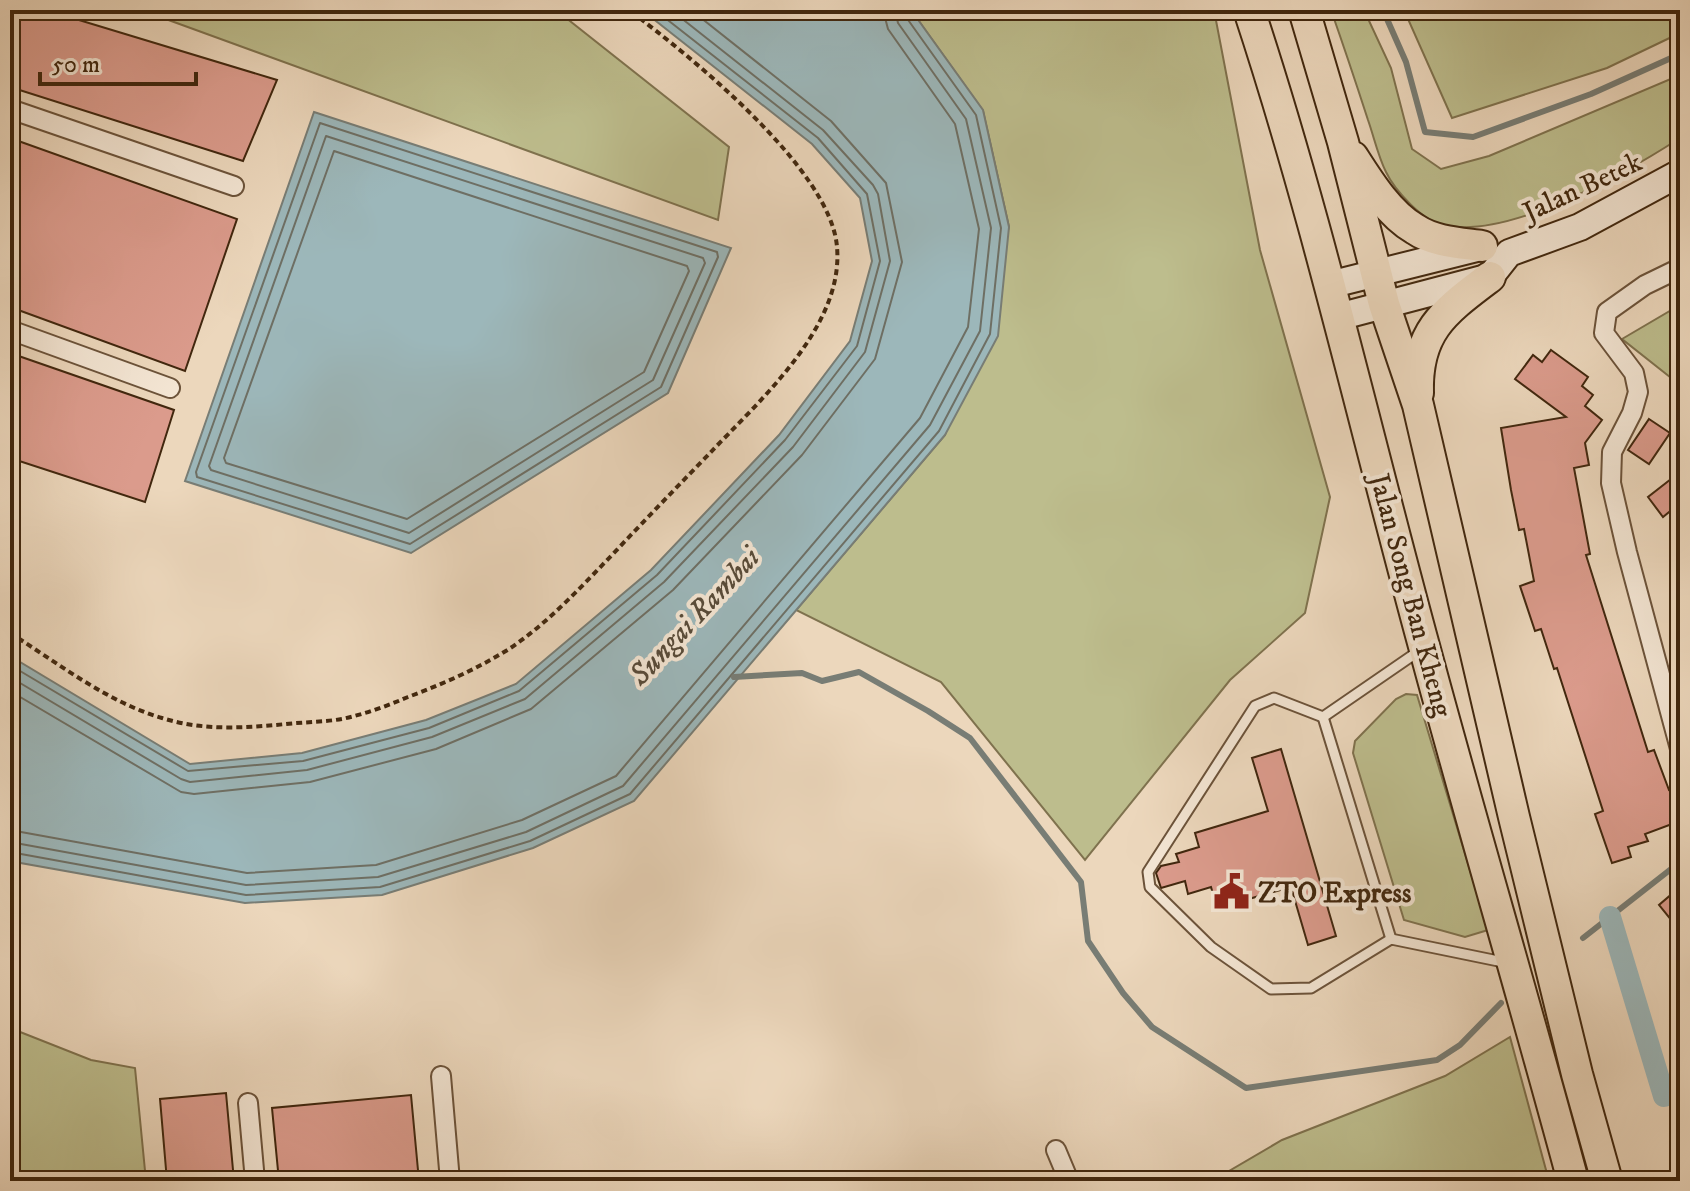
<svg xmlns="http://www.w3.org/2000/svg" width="1690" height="1191" viewBox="0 0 1690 1191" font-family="'IM FELL DW Pica',serif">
<rect width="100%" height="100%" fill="#ecd7bc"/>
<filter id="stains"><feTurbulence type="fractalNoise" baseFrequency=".0025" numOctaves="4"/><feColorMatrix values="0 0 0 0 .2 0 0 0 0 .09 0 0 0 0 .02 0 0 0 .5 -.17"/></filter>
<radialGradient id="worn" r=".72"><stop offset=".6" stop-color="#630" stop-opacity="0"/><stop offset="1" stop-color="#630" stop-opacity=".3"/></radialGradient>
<g fill="#bdbd8d" stroke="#7f724e" stroke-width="2">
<path d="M141,10H556L729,147L718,220Z"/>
<path d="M911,10H1214L1260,250L1330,497L1305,613L1230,680L1085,860L941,682L796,610L945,435L1009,227L983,111Z"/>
<path d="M1331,10H1364L1391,68L1412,149L1441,169L1489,156L1680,75V138C1626,173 1508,240 1443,225C1423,221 1395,191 1386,172C1378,156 1374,137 1368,120C1356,83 1344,47 1331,10Z"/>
<path d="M1404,10H1680V33L1607,68L1452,118Z"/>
<path d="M1680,305V385L1622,339Z"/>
<path d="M1406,694L1417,695L1488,930L1465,937L1404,920L1353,753L1355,741L1396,699Z"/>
<path d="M10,1028L91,1060L135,1068L146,1181H10L15,1129Z"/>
<path d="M1510,1037L1549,1181H1212L1282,1140L1445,1076Z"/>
</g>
<g fill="#9cb7ba" stroke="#787d75" stroke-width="2">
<path d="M642,10H911L983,110L1009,227L998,336L945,435L634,801L533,848L382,895L245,903L15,862L10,857V656L190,764L302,753L426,720L516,684L651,570L779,435L850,341L872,261L860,198L812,144Z"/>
<path d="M314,112L731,248L668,393L411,553L185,481Z"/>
</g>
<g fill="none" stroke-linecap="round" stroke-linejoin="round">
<g stroke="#6e6f64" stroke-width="2">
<path d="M320,123L717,252L718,257L661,387L410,544L197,477L196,472Z"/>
<path d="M326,136L703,258L705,263L653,380L409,533L211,470L209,466Z"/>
<path d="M334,151L687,266L689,271L644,372L407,519L226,463L224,458Z"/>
<path d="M10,665L188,771L303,761L429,728L519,691L657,575L785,440L857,346L880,261L867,194L818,138L655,10"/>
<path d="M10,677L181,779L190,782L307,770L432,737L525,699L664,582L793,447L865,352L890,261L878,194L873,185L823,130L671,10"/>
<path d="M10,691L181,792L194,794L310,782L436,749L531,709L673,590L802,455L875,359L902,262L886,183L831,121L691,10"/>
<path d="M10,830L247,873L376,865L522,820L616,776L920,418L968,327L979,229L955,124L888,29L883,10"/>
<path d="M10,842L246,885L378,877L526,832L623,786L930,425L980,331L991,228L966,119L898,23L895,10"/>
<path d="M10,852L246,895L380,887L530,841L630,794L939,431L990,334L1001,228L976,115L906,17L905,10"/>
</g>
<g stroke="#787d75" stroke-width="6">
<path d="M1383,10L1406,62L1425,132L1473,137L1591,94L1680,54"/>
<path d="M734,677L802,673L822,681L859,672L928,711L970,738L1081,882L1088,941L1123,993L1152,1027L1246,1088L1437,1060L1460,1045L1501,1003"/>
<path d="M1583,938L1680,862"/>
</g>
<path stroke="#9cb7ba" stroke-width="22" d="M1610,917L1664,1096"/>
</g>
<g fill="#db9b8c" stroke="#41270e" stroke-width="2">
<path d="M10,10H46L277,80L243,161L10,87Z"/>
<path d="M10,138L237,219L185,371L10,307Z"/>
<path d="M1551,350L1588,377L1582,386L1593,395L1585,406L1602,420L1585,443L1589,465L1574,468L1590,554L1586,555L1648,752L1654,750L1669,790L1680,786V821L1645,834L1648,841L1628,847L1631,857L1612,863L1595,814L1603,811L1557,668L1554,669L1541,629L1535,631L1520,586L1534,581L1524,529L1519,530L1511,490L1501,428L1566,417L1515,379L1533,355L1542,362Z"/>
<path d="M10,353L174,410L145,502L10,458Z"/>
<path d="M1649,419L1670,433L1649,464L1628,450Z"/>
<path d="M1680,472V503L1663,517L1648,497Z"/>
<path d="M1281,749L1336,936L1308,945L1291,887L1217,908L1211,887L1188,894L1185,881L1161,888L1156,873L1161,866L1179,862L1176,854L1199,847L1195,833L1268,811L1252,758Z"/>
<path d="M1680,887V931L1659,905Z"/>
<path d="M226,1093L234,1181H167L160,1099Z"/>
<path d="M411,1095L419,1181H279L272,1108Z"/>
</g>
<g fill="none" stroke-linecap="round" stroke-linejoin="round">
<defs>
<g id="lane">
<path d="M1323,717L1274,698L1255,706L1148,872L1150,887L1211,947L1271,989L1311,988L1391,939L1508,963"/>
<path d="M1323,717L1391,939"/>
<path d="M1323,717L1419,651"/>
</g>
<g id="street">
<path d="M10,109L234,186"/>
<path d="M1680,268L1645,285L1607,312L1604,333L1634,373L1638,392L1632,413L1612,452L1611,483L1627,552L1680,749"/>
<path d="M10,330L170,388"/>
<path d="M441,1076L450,1181"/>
<path d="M248,1103L255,1181"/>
<path d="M1056,1150L1069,1181"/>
</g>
<g id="secondary">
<path d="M1329,285L1477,248"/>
<path d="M1338,317L1490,277L1509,253L1580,227L1680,173"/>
</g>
<g id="primary">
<path d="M1249,10C1318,219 1366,434 1424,646C1472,825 1525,1002 1573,1181"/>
<path d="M1304,10L1343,142L1384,304L1418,405L1514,817L1577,1074L1607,1181"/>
<path d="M1353,157C1369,182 1389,214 1415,229C1434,242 1460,243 1482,246"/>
<path d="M1418,393C1416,331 1445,311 1490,277"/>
</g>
</defs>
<use href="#lane" stroke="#6c533a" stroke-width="13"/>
<use href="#street" stroke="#6c533a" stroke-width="22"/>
<use href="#secondary" stroke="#41270e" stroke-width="30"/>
<use href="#primary" stroke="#41270e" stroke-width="34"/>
<path stroke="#41270e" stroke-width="4" stroke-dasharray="6 4" stroke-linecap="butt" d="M10,633C58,663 107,702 162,718C203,731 245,728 286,724C305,722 324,722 342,719C365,714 387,706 408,697C443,684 477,669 509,649C548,623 580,588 612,555C644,521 676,488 709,454C759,401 844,327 837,247C831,169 690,56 629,10"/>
<use href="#lane" stroke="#f3e5d3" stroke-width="9"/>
<use href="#street" stroke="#f3e5d3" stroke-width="18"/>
<use href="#secondary" stroke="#f3e5d3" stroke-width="26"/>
<use href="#primary" stroke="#ecd7bc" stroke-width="30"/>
</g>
<defs>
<symbol id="civic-bare" viewBox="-9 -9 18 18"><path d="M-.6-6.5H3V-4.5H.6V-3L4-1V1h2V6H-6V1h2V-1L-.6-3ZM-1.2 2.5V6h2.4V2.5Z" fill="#8f2418" stroke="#f3e5d3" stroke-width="2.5" paint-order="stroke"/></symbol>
</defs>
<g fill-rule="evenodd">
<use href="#civic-bare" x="1206" y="866" width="51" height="51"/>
</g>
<g text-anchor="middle" stroke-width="8" stroke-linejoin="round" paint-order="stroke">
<g font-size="28" fill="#41270e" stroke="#f3e5d3">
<text transform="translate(1582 186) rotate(-25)" y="10">Jalan Betek</text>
<text transform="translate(1412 595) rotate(75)" y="10">Jalan Song Ban Kheng</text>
</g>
<g font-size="28" font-weight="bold" fill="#41270e" stroke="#f3e5d3" text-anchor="start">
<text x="1258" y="902">ZTO Express</text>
</g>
<g font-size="30" font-style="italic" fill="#584b39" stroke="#f3e5d3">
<text transform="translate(694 616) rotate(-47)" y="10">Sungai Rambai</text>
</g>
</g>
<rect width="1690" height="1191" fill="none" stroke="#ecd7bc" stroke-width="40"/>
<rect x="12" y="12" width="1666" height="1167" fill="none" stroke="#41270e" stroke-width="4"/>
<rect x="20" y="20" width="1650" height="1151" fill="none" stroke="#41270e" stroke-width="2"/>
<path d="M40 72v12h156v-12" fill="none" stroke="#41270e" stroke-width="4"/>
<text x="52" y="72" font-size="24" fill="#41270e" stroke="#f3e5d3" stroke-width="6" paint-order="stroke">50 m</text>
<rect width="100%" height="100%" filter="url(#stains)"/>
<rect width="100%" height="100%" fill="url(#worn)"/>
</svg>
